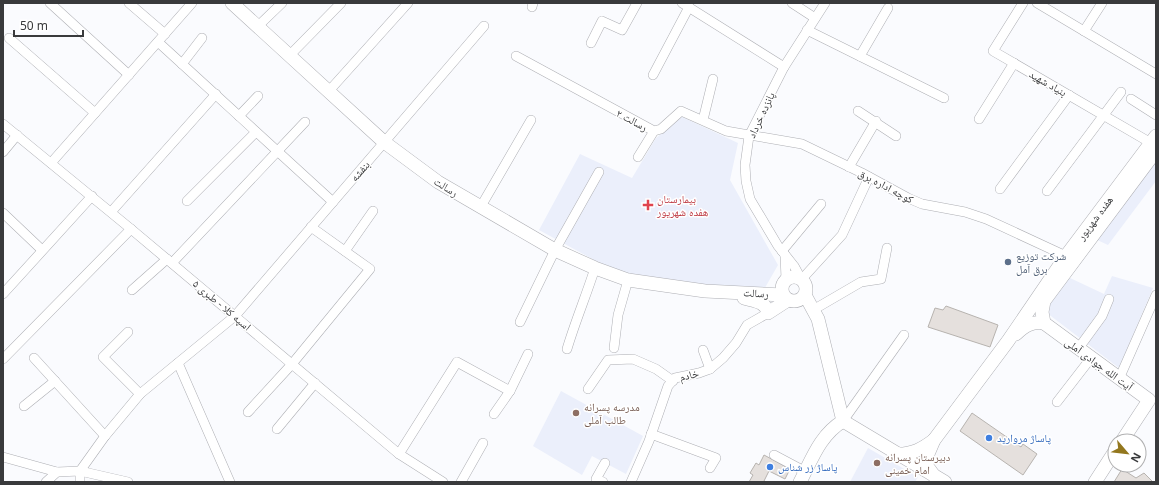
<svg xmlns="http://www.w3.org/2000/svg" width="1159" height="485" viewBox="0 0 1159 485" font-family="'Noto Sans','Noto Naskh Arabic',sans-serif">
<rect width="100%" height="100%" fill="#fafbfe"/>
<g fill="#ebeffb">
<path d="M682,117L738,143L730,180L778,265L762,293L620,274L539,230L580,154L632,178L656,138Z"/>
<path d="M1156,157V181L1108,245L1095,239Z"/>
<path d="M1112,276L1153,288L1119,368L1047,313L1046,305L1068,277L1104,294Z"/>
<path d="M561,391L643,436L626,474L592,456L582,475L533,446Z"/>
<path d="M868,448L918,477L915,482H850Z"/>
</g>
<g fill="#e5e0dd" stroke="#b7b3af">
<path d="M946,306L998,325L990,347L928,327L935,308L943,310Z"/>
<path d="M972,413L1021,447L1023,444L1037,454L1023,475L960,431Z"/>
<path d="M764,455L790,469L785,479L769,471L764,481L767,482H749L753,475L750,473L756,463L759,465Z"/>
<path d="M1122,469L1136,478L1144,473L1153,482H1114Z"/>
</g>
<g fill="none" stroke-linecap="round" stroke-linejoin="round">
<defs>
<g id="minor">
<path d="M50,3L129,75"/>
<path d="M129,3L165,34"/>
<path d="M682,3L784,67"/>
<path d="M792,3L815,18"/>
<path d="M1023,3L993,51L1151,143"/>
<path d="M1037,3L1156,74"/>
<path d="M532,7L533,3"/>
<path d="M257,27L282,3"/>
<path d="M807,30L944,98"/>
<path d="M1084,31L1102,3"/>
<path d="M9,38L95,113"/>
<path d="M158,42L333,202"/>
<path d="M591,43L602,21L622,30L637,3"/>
<path d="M289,56L341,3"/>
<path d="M516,56L654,131L661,129L681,111L726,131L802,144L862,173L908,198L922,204L965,212L986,219L1066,256"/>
<path d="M860,56L888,8"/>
<path d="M182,64L202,38"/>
<path d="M653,75L689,7"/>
<path d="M328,92L408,3"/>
<path d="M1131,99L1156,115"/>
<path d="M858,111L896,136"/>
<path d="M239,116L258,96"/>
<path d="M979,119L1014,63"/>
<path d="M703,120L713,79"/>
<path d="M3,124L131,229L399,454L443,482"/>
<path d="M3,152L17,135"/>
<path d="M638,157L654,131"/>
<path d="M51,163L192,3"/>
<path d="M849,167L876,121"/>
<path d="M1000,189L1069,95"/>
<path d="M1047,191L1121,92"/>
<path d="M187,201L256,132"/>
<path d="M480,208L531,120"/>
<path d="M111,212L216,94"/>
<path d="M3,213L42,250"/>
<path d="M345,251L373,211"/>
<path d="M782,251L821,204"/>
<path d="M785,255L786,279"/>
<path d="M172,263L305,122"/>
<path d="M800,277L794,266L778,246L750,199L746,181L745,165L749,136L784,67L825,3"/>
<path d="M802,279L842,235L869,177"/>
<path d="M132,290L167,259"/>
<path d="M3,294L92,196"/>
<path d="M813,310L861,282L881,279L887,248"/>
<path d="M520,322L555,250L599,172"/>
<path d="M128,332L103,357L140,394"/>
<path d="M614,348L618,315L628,280"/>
<path d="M567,349C575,322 586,296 595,268"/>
<path d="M1078,349L1102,316L1109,299"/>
<path d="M703,350L710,369"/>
<path d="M34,358L105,436"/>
<path d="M3,359L131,229"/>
<path d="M178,363L230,482"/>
<path d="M1119,379L1156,295"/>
<path d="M588,389L608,360L633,359L656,369L673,381"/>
<path d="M1057,402L1091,358"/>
<path d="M24,406L55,381"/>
<path d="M248,412L292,364L370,269L311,227"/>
<path d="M494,414L510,391L528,354"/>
<path d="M843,421L904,335"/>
<path d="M277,429L315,383"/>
<path d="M651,434L716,458L710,468"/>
<path d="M399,454L457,362L510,391"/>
<path d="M774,455L806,472"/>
<path d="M3,457L57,472"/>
<path d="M80,471L105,436L140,394L235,316L484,26"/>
<path d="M46,482L57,472L80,471L128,482"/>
<path d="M80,482V471"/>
<path d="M461,482L483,443"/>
<path d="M603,482L596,479L605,463"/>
<path d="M631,482L649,441L668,386L675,378L699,373L710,369L723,358L736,343L747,325L768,313"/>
</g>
<g id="secondary">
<path d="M232,3L384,142L438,182L555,250L595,268L628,280L705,291L783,295"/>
<circle cx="794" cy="289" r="12"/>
<path d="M805,295L818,319L843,421"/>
<path d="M744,298C753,301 766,301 768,313L788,300"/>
<path d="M1044,323L1042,312L1044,301L1156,151"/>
<path d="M1044,323L1149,400L1122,441"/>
<path d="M1016,334C1024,326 1032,321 1044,323"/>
<path d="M843,421L945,482"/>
<path d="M898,454C913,454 922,449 934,440"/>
<path d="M935,477L927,466L928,454L934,440L1008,341L1066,256L1156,136"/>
<path d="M800,482C812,459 820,435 843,421"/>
<path d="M1095,482L1115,451"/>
</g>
</defs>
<use href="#minor" stroke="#aeafb4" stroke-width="10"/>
<use href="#secondary" stroke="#aeafb4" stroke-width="14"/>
<use href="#minor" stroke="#fff" stroke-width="9"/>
<use href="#secondary" stroke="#fff" stroke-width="13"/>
</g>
<path fill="#e0444e" stroke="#fff" stroke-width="1.5" d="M646 199h4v4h4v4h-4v4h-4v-4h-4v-4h4z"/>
<circle fill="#5c6f8a" stroke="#fff" stroke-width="1.5" cx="1008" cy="262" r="4"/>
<g fill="#8d6e63" stroke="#fff" stroke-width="1.5">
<circle cx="576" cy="413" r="4"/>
<circle cx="877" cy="463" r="4"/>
</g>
<g fill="#3f7fe0" stroke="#fff" stroke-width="1.5">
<circle cx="989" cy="438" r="4"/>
<circle cx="770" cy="467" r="4"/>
</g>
<g text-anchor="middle" stroke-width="3" stroke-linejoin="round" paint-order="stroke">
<g font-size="11" fill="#393a3c" stroke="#fff">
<text transform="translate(1048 83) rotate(30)" y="4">بنیاد شهید</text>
<text transform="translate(761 115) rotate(-65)" y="4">پانزده خرداد</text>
<text transform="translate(632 120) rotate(28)" y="4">رسالت ۲</text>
<text transform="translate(360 171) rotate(-49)" y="4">بنفشه</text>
<text transform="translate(886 186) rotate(28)" y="4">کوچه اداره برق</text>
<text transform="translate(446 187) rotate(32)" y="4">رسالت</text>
<text transform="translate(1095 218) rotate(-53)" y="4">هفده شهریور</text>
<text transform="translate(756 293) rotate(3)" y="4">رسالت</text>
<text transform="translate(222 305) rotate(40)" y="4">اسپه کلا - طبری ۵</text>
<text transform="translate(1099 364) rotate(36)" y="4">آیت الله جوادی آملی</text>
<text transform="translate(689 375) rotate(-14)" y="4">خادم</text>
</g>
<g font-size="11" fill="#be3a42" stroke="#fff" text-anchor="start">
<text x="657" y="203">بیمارستان<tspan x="657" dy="13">هفده شهریور</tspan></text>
</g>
<g font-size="11" fill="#4e5e75" stroke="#fff" text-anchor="start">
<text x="1016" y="260">شرکت توزیع<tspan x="1016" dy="13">برق آمل</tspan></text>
</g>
<g font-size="11" fill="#785e54" stroke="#fff" text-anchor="start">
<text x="584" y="411">مدرسه پسرانه<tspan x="584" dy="13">طالب آملی</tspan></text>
<text x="885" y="461">دبیرستان پسرانه<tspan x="885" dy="13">امام خمینی</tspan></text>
</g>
<g font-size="11" fill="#366cbe" stroke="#fff" text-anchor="start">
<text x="997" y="442">پاساژ مروارید</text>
<text x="778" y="471">پاساژ زر شناس</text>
</g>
</g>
<rect width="1159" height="485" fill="none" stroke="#393a3c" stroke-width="8"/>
<g transform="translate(1127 453) rotate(118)"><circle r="19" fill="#ffffff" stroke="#b0b0b1"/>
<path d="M0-3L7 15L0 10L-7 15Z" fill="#93771e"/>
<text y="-6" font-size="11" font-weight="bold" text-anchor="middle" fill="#393a3c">N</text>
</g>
<path d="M14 30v6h69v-6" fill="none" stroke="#393a3c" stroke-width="2"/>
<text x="20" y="30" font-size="12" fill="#393a3c" stroke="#ffffff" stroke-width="3" paint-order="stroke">50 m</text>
</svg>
